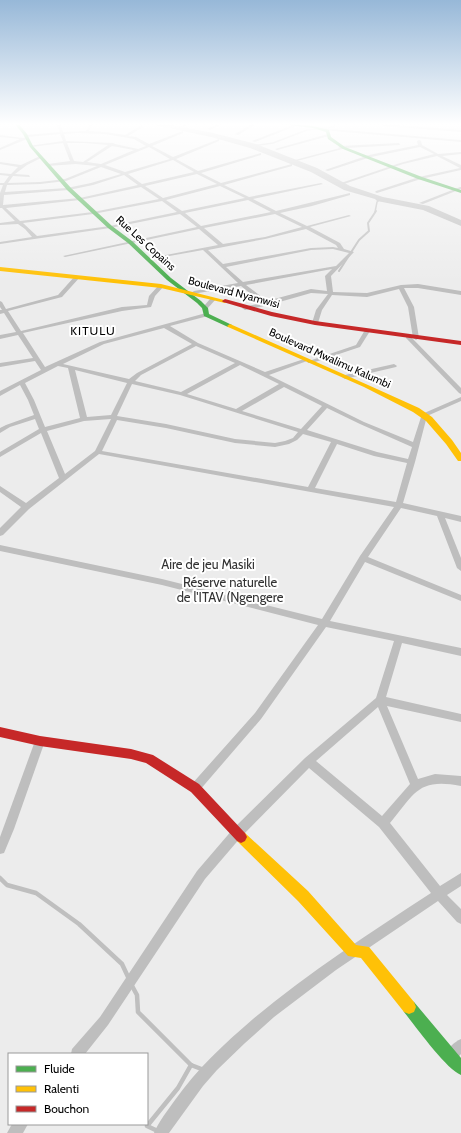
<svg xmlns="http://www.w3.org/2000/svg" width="461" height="1133" viewBox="0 0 461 1133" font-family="Cabin,sans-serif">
<rect width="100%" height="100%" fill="#fff"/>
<path fill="#ececec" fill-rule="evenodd" d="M0,123L298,125L461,123V1133H0ZM9,1054H147V1124H9Z"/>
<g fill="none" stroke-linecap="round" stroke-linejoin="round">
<g stroke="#bfbfbf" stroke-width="1.5">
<path d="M253,146L273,143L307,130L334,127L335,123"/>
<path d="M375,212L377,202L380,199"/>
</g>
<path stroke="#bfbfbf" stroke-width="2" d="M339,271L359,240L369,231L368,223L376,211"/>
<g stroke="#bfbfbf" stroke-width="4.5">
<path d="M0,878L7,885L36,893L79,924L122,964L129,979"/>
<path d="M131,984L137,995L138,1012L191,1065L204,1070"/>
<path d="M162,1133L147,1126L178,1088L191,1065"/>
</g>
<path fill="#bfbfbf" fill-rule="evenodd" d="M145,123H163L213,133L256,144L317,168L350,186L383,197L429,206L461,220V226L423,210L377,201L375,199L344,190L311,172L250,148L211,137Z"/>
<g fill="#bebebe" fill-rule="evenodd">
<path d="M56,123H60L63,132L86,131L90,123H93L89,131L105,132L125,135L142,125L143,127L128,136L136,137L149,144L183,131V133L152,146L173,157L219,139V141L176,159L198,171L261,153V155L201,173L221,183L292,164V166L224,185L249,197L321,183L323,184L253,199L276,211L350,193V195L312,206L280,213L307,226L349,215L351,216L310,227L340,243L344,249L354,252L331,276L333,292L367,293L401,285L418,284L461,291V295L418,288H404L414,307L419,338L416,340L413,338L408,307L399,289L367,297L332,295L322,310L318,323L315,325L312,323L316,310L328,294L311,293L269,305L245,310L242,308L243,307L262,303L241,286L192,294L191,293L194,291L238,283L203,250L147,260L145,259L218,245L199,229L65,257L63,256L197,227L180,214L110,228L0,244V242L32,237L25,229L18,224L0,225V223L15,221L2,208H0V193L3,185H0V183H4L9,176L0,175V173L11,174L18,167L0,164V162L21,165L40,156L43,157L27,165L15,174L29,175L30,177L13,176L8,183L40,182L65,179L97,166L76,164L47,166L48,164L70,161L63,143L31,147L29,146L63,141L60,134L27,137V139L0,150V148L20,139L0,137V135L23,138L26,137L24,136L26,135L60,132ZM77,133L105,134L134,139L146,146L138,149L115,144L113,143L66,141L64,134ZM67,143H85L108,145L83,162L74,161ZM112,146L134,150L101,164L87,162ZM149,147L170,159L125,172L105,165ZM173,160L194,172L142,184L128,174ZM101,167L121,174L91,183L67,188L5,192L7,185L40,184L66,181ZM197,174L217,184L163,198L145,186ZM124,175L138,185L80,198L3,205L4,195L69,190L93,185ZM220,186L245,198L182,211L166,200ZM141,187L159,199L93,212L20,221L6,208L80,200ZM248,200L271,212L201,226L185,213ZM162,201L177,212L110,226L37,236L23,223L93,214ZM275,214L302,227L265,237L223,244L204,228ZM306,229L336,245L338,248L333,247L311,248L223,264L208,250L265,239ZM333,249L349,253L336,266L243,282L226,267L311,250ZM332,269L325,276L327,291L311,289L267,301L246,285Z"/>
<path d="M187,123H192L184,127L182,126Z"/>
<path d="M220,123H225L210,130L207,129Z"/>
<path d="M254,123H258L238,135L235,134Z"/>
<path d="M383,124L461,130V132L382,126Z"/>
<path d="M293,125L296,126L255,142L252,141Z"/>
<path d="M321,128L461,140V142L322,130Z"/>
<path d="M328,134L329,136L277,150L275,149Z"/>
<path d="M419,140L421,141L422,145L438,154L461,152V154L442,156L461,165V170L421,179L377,193L375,192L376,191L419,177L460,168L437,156L403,164L344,184L341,183L400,163L434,154L420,147L371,157L328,171L325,170L369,155L418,145L417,141Z"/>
<path d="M399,143L400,145L346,148L297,161L295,160L340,148L338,147L340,146Z"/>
<path d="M460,187H461V189L423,204L419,203Z"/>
<path d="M75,276L80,277L62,297L8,311L21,331L122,307L147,305L149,296L159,285L164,286L155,296L151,307L122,311L23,333L45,367L100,342L206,313L208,314V316L170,326L198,343L265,372L304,359H308L309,361L356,345L365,330H369L370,331L360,347L312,363H308L307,361L269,375L364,422L413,442L422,414L461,397V401L427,416L415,462L403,503L461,516V522L445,518L461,558V571L457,568L437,516L401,508L368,557L461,595V601L365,562L330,621L461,648V656L402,643L386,697L461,714V722L387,706L418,779L435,774L461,776V786C418,778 415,793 390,823L440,886L461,873V886L447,895L461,909V924L457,922L438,901L336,970L274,1017L245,1043L217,1070L203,1086L169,1133H154C159,1121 168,1110 175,1100C197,1069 224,1044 253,1019C309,972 370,933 431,893L379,827L309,768L241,837L205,879L108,1025L85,1054H71L72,1049L100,1017L197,871L233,829L305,758L376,698L394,641L326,627L261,719L199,791L195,793L191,791L190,788L191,785L255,713L318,625L162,585L0,551V545L162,579L322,619L360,556L394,507L99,454L29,509L3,535L0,536V528L21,507L0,492V486L26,503L59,478L41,433L0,457V452L39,429L35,419L10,427L0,433V428L6,425L34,415L28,400L20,385L0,396V391L41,370L35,361L0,367V363L33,358L18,335L0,339V335L16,332L4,313L0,314V310H2L0,307V301L2,302L6,309L58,295ZM164,328L192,344L137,373L129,379L63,364L104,344ZM196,346L235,363L181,392L135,381L141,375ZM240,365L279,384L236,409L187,394ZM58,366L68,368L80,418L45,427L34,400L25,383ZM75,370L127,383L111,415L87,417ZM132,384L180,395L298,432L293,438L285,441L275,443L235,439L166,424L117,416ZM284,387L322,406L301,429L242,411ZM327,408L360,424L412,447L408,459L377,452L307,430ZM111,419L95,451L65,474L47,431L84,421ZM117,420L166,428L235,443L275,447L289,444L297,440L303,434L331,442L308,487L102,451ZM337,444L374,456L407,463L396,502L315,488ZM378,707L410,784L382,816L316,761Z"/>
<path d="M211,298L216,299L207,309H203V307Z"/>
<path d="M406,336H410L461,388V394L459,393L406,338Z"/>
<path d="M394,364L397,366L396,367L345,379L342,377L345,375Z"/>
<path d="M40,737L43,738L45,741L14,829L4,853L0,854V837L35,741L37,738Z"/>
<path d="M461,1039V1054L455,1061L450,1062L445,1061L444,1056C447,1049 454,1042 461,1039Z"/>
<path d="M12,1124H28L23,1133H7Z"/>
</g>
<g fill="#4caf50" fill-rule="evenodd">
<path d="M14,123H18L27,134L33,146L71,188L112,226L132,241L171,278L201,301L208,308L209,314L232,325V327H228L204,316L202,308L197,303L167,280L128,243L108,228L67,190L30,147L23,134Z"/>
<path d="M273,123L313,126L329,130L331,137L345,147L422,177L461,190V193L418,179L343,149L328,139L326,132L313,128Z"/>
<path d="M409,1000L414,1002L461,1058V1075C446,1069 416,1027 404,1012L402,1007L404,1002Z"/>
</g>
<g fill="#ffc107" fill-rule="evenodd">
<path d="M0,267L161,284L228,301L225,303L161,288L0,271Z"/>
<path d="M230,324L368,385L419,408L432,417L452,440L461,453V461H458L446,444L426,421L413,412L364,387L228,327L227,326Z"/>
<path d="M241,831L245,833L308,891L356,945L369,947L414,1002L416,1007L414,1012L409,1014L404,1012L361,958L348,956L298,901L237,841L235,837L237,833Z"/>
</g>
<g fill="#c62828" fill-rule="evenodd">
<path d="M225,299L272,312L315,321L461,341V345L315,325L271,316L223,302L222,301Z"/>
<path d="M0,727L40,736L131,749L153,755L199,784L245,833L247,837L245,841L241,843L237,841L191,792L146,763L131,759L40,746L0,737Z"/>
</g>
</g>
<linearGradient id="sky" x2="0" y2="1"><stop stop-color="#97b8d8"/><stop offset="0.44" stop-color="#fff"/><stop offset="1" stop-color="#fff" stop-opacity="0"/></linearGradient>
<rect width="461" height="282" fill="url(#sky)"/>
<g text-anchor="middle" stroke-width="4" stroke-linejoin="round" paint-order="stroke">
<g font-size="11" fill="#000" stroke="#fff">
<text transform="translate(146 243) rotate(42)" y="4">Rue Les Copains</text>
<text transform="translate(234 292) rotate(15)" y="4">Boulevard Nyamwisi</text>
<text transform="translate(330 358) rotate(24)" y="4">Boulevard Mwalimu Kalumbi</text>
</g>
<g font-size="12" letter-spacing="1" fill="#000" stroke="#fff">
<text x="93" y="335">KITULU</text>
</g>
<g font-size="13" fill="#333" stroke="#fff">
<text x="208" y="569">Aire de jeu Masiki</text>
<text x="230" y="587">Réserve naturelle<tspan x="230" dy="15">de l'ITAV (Ngengere</tspan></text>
</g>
</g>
<rect x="8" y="1053" width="140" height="72" fill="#ffffff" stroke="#999999"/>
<rect x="16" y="1066" width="20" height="6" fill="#4caf50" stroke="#999999"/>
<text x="44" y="1073" font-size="12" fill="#000000">Fluide</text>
<rect x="16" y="1086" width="20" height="6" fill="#ffc107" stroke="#999999"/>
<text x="44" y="1093" font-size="12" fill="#000000">Ralenti</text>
<rect x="16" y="1106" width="20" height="6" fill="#c62828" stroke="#999999"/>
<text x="44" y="1113" font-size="12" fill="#000000">Bouchon</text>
</svg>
